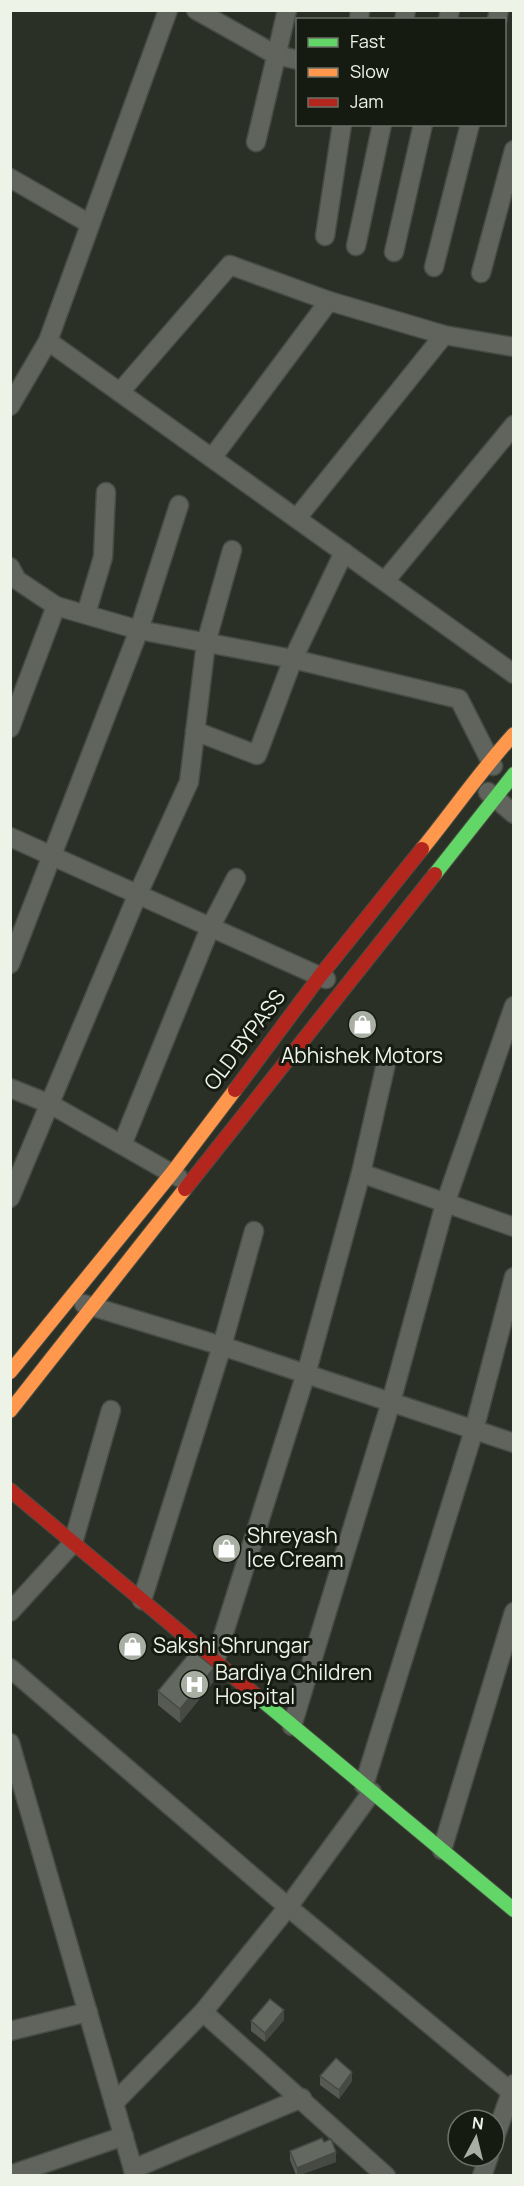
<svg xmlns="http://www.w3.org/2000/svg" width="524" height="2186" viewBox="0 0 524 2186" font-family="Manrope,sans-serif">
<rect width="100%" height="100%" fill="#2b3026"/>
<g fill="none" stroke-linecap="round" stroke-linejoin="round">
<defs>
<g id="street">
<path d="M196,10L276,55L298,60"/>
<path d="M359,20L360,10"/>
<path d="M404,20L406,10"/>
<path d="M448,20L450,10"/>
<path d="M497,20L499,10"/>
<path d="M256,142L287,10"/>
<path d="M10,178L90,224"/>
<path d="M325,236L342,124"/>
<path d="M356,246L382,124"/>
<path d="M394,252L423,124"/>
<path d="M434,267L470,124"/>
<path d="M481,273L514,150"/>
<path d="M48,341L514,674"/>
<path d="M120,392L230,265L329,301L444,335L514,347"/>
<path d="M10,406L48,341L168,10"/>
<path d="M212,458L329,301"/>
<path d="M297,518L444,335"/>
<path d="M10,567L17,580L56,606L139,630L293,659L459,699L493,766"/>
<path d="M385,581L514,425"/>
<path d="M86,614L103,557L106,492"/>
<path d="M10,728L56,606"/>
<path d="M195,731L257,755L293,659L344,552"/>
<path d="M488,792L514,814"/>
<path d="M10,837L326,979"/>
<path d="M10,964L139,630L179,505"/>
<path d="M10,1088L50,1104L178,1177"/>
<path d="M122,1145L210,928L236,878"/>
<path d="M361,1173L514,1227"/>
<path d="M10,1198L137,896L189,782L206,643L232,550"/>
<path d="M84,1304L222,1346L514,1443"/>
<path d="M142,1600L222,1346L254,1231"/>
<path d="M10,1612L73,1543L111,1410"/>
<path d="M215,1661L308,1367L361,1173L387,1059"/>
<path d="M10,1668L288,1907L510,2091"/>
<path d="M292,1726L391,1402L445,1204L514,1006"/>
<path d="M10,1743L135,2176"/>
<path d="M364,1785L474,1430L514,1277"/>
<path d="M442,1850L514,1612"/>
<path d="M203,2012L386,2176"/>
<path d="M10,2031L88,2012"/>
<path d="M114,2103L203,2012L288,1907L372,1792"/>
<path d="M494,2140L514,2084"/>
<path d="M133,2169L302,2098"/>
<path d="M10,2175L124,2136"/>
<path d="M482,2176L489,2156"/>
</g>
<g id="fast">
<path d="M435,874L514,774"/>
<path d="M258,1697L514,1910"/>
</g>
<g id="slow">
<path d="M422,849C453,811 481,770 514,734"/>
<path d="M10,1372L172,1173L235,1090"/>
<path d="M10,1411L185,1189"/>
</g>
<g id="jam">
<path d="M235,1090L320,976L422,849"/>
<path d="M185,1189L435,874"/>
<path d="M10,1490L258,1697"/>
</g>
</defs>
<use href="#street" stroke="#474c43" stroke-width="21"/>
<use href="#fast" stroke="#474c43" stroke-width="16"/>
<use href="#slow" stroke="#474c43" stroke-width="16"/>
<use href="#jam" stroke="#474c43" stroke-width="16"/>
<use href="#street" stroke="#60645c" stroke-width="18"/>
<use href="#fast" stroke="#63d668" stroke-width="14"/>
<use href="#slow" stroke="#ff974d" stroke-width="14"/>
<use href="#jam" stroke="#b3261e" stroke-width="14"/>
</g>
<g fill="#565a53">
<path d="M214,1681L180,1723L158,1705V1691Z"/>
<path d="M284,2020L265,2042L251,2031V2021Z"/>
<path d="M320,2076L352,2081L339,2099L320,2085Z"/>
<path d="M324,2142L336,2162L300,2175H296L290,2160V2151Z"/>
</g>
<g fill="#464a43">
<path d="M214,1668V1681L180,1723V1709Z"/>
<path d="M284,2010V2020L265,2042V2033Z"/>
<path d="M352,2072V2081L339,2099V2090Z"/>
<path d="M336,2152V2162L300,2175H297V2168Z"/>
</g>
<g fill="#646960" stroke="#464a43" stroke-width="1.5">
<path d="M192,1650L214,1668L180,1709L158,1691Z"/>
<path d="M270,1999L284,2010L265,2033L251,2021Z"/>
<path d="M336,2058L352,2072L339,2090L320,2076Z"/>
<path d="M322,2138L324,2142L331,2139L336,2152L297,2168L290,2151Z"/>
</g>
<defs>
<symbol id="shop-disc" viewBox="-11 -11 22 22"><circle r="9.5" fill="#a9afa3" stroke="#161b12"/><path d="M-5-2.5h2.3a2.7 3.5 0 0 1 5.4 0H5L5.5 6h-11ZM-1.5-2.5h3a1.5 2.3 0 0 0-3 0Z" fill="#fff"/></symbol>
<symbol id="hospital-disc" viewBox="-11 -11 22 22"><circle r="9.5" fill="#a9afa3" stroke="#161b12"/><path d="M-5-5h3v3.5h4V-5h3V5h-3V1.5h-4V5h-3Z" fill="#fff"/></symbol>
</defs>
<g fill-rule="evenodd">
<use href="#shop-disc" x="346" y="1008" width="33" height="33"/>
<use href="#shop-disc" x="210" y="1532" width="33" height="33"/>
<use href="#shop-disc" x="116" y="1630" width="33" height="33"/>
<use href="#hospital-disc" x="178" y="1668" width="33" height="33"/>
</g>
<g text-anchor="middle" stroke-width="6" stroke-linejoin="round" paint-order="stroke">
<g font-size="21" fill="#edf4e7" stroke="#161b12">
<text transform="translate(245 1040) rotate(-53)" y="7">OLD BYPASS</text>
</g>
<g font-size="21" fill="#edf4e7" stroke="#161b12" text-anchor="start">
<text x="362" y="1063" text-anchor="middle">Abhishek Motors</text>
<text x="247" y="1543">Shreyash<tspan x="247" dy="24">Ice Cream</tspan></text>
<text x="153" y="1653">Sakshi Shrungar</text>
<text x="215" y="1680">Bardiya Children<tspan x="215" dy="24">Hospital</tspan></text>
</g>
</g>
<rect width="524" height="2186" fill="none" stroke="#edf4e7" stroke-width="24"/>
<rect x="296" y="18" width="210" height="108" fill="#161b12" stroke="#6c7267" stroke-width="1.5"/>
<rect x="308" y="38" width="30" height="9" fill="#63d668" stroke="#6c7267" stroke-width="1.5"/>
<text x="350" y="48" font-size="18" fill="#edf4e7">Fast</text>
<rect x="308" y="68" width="30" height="9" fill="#ff974d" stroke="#6c7267" stroke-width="1.5"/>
<text x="350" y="78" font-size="18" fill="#edf4e7">Slow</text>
<rect x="308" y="98" width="30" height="9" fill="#b3261e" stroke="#6c7267" stroke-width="1.5"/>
<text x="350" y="108" font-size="18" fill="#edf4e7">Jam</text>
<g transform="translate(476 2138) rotate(7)"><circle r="28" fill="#161b12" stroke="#6c7267" stroke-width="1.5"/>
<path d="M0-4.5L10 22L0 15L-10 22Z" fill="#a9afa3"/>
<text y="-9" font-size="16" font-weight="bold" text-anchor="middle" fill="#edf4e7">N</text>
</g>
</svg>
